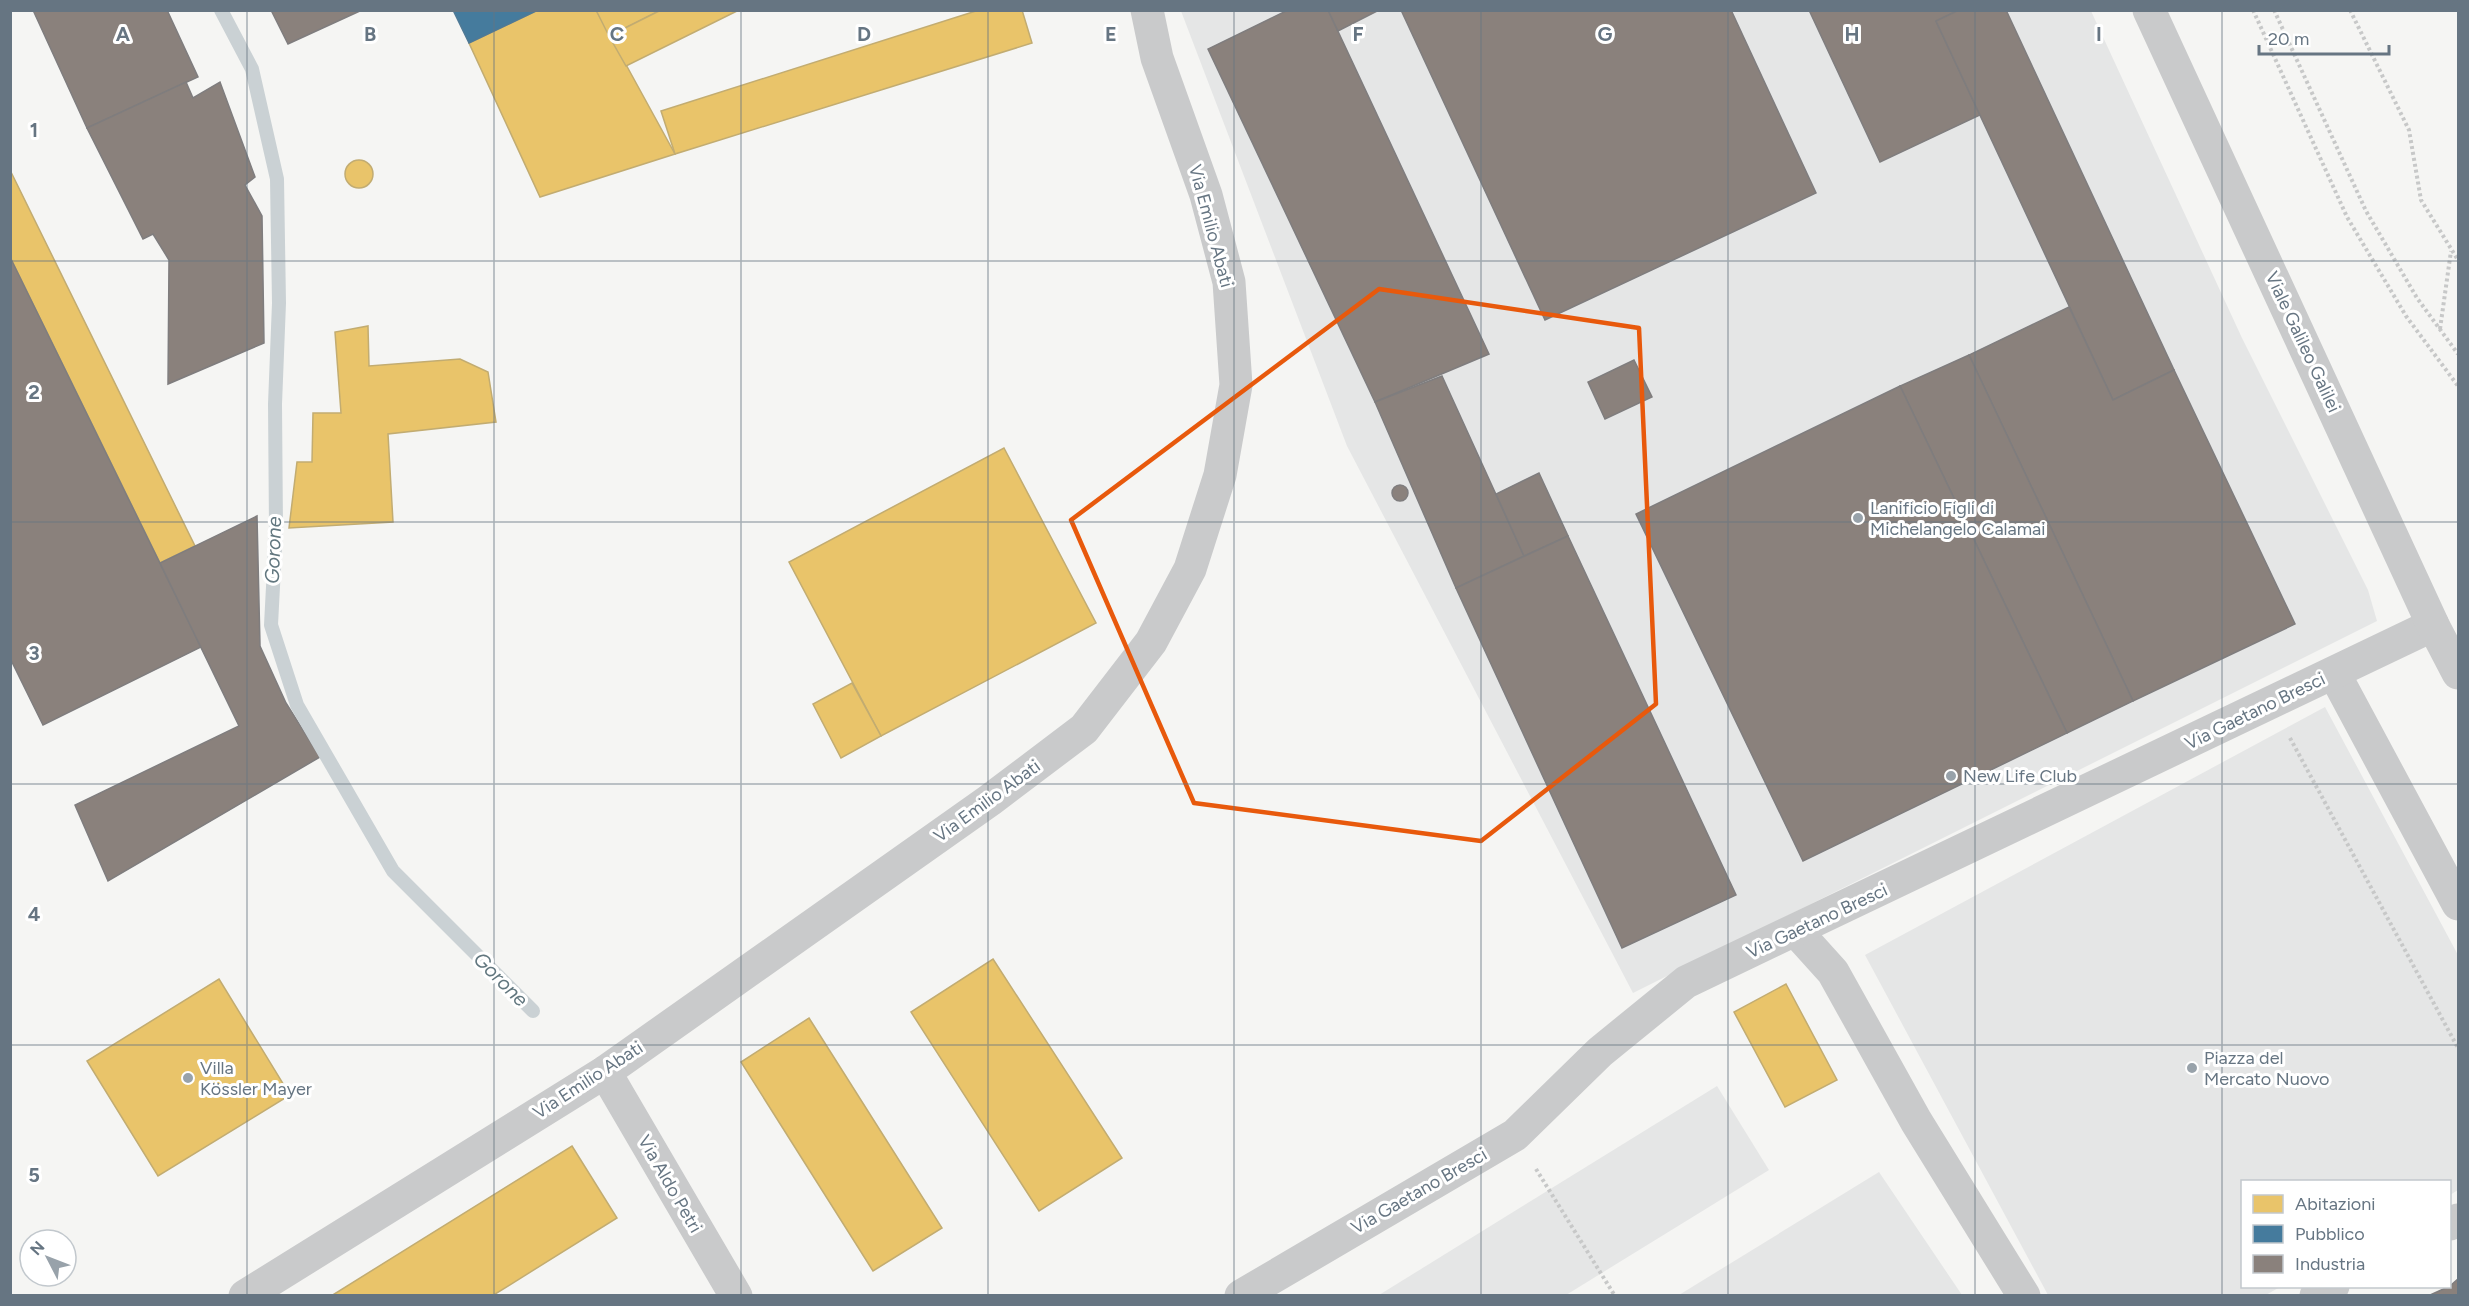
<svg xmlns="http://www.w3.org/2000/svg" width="2469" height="1306" viewBox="0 0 2469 1306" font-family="Figtree,sans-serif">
<rect width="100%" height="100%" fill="#f5f5f3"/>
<g fill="#e5e6e6">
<path d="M1181,11H2091L2242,338L2368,590L2377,621L1633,993L1347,446Z"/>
<path d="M2325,707L2458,955V1190L2450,1195V1182H2242V1286L2280,1287L2264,1296L2048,1295L1865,955Z"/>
<path d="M1717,1086L1769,1170L1566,1295H1379Z"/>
<path d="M1879,1172L1962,1295H1679Z"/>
</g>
<g fill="#e9c46a" stroke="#c2ac71" stroke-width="1.5">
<path d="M538,10H596L675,154L540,197L469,43Z"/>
<path d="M596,10H661L609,36Z"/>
<path d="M661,10H739L626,66L609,36Z"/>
<path d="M979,10H1022L1032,43L675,154L661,111Z"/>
<circle cx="359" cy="174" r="14"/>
<path d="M10,170L195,546L160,563L10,257Z"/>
<path d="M368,326L369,366L460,359L488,372L496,422L388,434L393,522L289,528L297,462H312L313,413H341L335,332Z"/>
<path d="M1004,448L1096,623L881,736L789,562Z"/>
<path d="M852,683L881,736L841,758L813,704Z"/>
<path d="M993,959L1122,1158L1039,1211L911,1012Z"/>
<path d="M219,979L290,1095L158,1176L87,1061Z"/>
<path d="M1786,984L1837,1080L1785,1107L1734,1012Z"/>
<path d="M809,1018L942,1228L873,1271L741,1062Z"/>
<path d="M572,1146L617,1218L492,1296H331Z"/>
</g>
<path fill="#457b9d" stroke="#4f7995" stroke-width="1.5" d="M453,10H538L469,43Z"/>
<g fill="#8a817c" stroke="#7f7d7e" stroke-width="1.5">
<path d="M33,10H167L198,77L87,128Z"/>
<path d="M271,10H362L288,44Z"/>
<path d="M1288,10H1328L1489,354L1375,402L1208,49Z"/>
<path d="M1328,10H1379L1338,31Z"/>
<path d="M1401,10H1731L1816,193L1545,320Z"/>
<path d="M1809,10H1959L1936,21L1980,115L1880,162Z"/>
<path d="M1959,10H2006L2174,370L2113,400L1936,21Z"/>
<path d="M186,82L193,98L220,82L255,177L245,185L262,216L264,343L168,384L169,260L153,234L143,239L87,128Z"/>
<path d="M10,257L201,647L43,725L10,658Z"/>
<path d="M2069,307L2113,400L2174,370L2295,624L2133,701L1969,355Z"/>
<path d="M1969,355L2133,701L2067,733L1900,386Z"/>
<path d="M1634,360L1652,397L1605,419L1588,382Z"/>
<path d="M1442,376L1524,556L1456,588L1375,402Z"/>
<path d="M1900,386L2067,733L1803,861L1636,514Z"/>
<path d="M1539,473L1568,536L1524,556L1496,494Z"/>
<circle cx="1400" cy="493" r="8"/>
<path d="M257,516L260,646L286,703L320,757L108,881L75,805L239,726L160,563Z"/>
<path d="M1568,536L1736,895L1622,948L1456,588Z"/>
<path d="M2458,1279V1296H2428L2450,1286Z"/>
</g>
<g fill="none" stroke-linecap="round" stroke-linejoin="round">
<path stroke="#cad1d4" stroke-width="14" d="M221,10L252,69L277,179L279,303L275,404L276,529L271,625L297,705L393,871L533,1011"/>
<g stroke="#c7c8c8" stroke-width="4" stroke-dasharray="3 3" stroke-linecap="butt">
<path d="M2253,10L2347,217L2406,316L2458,386"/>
<path d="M2274,10L2366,211L2417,298L2458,354"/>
<path d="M2350,10L2409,130L2421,200L2458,260"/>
<path d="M2440,329L2451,251"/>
<path d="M2290,738L2458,1048"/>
<path d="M1536,1169L1615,1296"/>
</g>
<path stroke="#c9cacb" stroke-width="33" d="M1796,931L1833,972L1916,1121L2024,1296"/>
<g stroke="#c9cacb" stroke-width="33">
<path d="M2334,673L2458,904"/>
<path d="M605,1072L736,1296"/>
<path d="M2450,1224L2458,1220"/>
<path d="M245,1296L605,1072L990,800L1084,729L1151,642L1190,569L1220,475L1236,385L1229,282L1206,195L1157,58L1147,10"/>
<path d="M1241,1296L1515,1135L1600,1052L1686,982L2433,625"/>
<path d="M2316,1296L2333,1286"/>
</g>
<path stroke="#c9cacb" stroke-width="33" d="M2149,10L2433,625L2458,673"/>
</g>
<path fill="none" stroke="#e8590c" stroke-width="4.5" stroke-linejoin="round" d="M1379,289L1639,328L1656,704L1481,841L1194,803L1071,520Z"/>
<path fill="none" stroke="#667582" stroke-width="1.5" stroke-opacity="0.55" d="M247,10V1296M494,10V1296M741,10V1296M988,10V1296M1234,10V1296M1481,10V1296M1728,10V1296M1975,10V1296M2222,10V1296M10,261H2458M10,522H2458M10,784H2458M10,1045H2458"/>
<g fill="#98a2aa" stroke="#fff" stroke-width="2">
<circle cx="1858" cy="518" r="6"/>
<circle cx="1951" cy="776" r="6"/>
<circle cx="2192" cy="1068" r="6"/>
<circle cx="188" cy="1078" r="6"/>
</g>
<g text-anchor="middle" stroke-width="6" stroke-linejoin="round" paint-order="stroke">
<g font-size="18" fill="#667582" stroke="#fff">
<text transform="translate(1211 226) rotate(75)" y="6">Via Emilio Abati</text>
<text transform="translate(2303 342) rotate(65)" y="6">Viale Galileo Galilei</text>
<text transform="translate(2255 711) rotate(-26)" y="6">Via Gaetano Bresci</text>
<text transform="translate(987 801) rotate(-36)" y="6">Via Emilio Abati</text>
<text transform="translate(1817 921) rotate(-25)" y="6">Via Gaetano Bresci</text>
<text transform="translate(588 1080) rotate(-33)" y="6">Via Emilio Abati</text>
<text transform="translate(670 1184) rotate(60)" y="6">Via Aldo Petri</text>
<text transform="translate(1419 1191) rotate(-30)" y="6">Via Gaetano Bresci</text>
</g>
<g font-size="18" fill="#667582" stroke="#fff" text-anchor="start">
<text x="1870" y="514">Lanificio Figli di<tspan x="1870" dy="21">Michelangelo Calamai</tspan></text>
<text x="1963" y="782">New Life Club</text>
<text x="2204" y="1064">Piazza del<tspan x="2204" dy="21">Mercato Nuovo</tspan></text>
<text x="200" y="1074">Villa<tspan x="200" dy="21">Kössler Mayer</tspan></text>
</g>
<g font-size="20" font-style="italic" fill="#62777f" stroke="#fff">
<text transform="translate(273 550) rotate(-88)" y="7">Gorone</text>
<text transform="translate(501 979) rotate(45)" y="7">Gorone</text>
</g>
</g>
<g font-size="20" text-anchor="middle" font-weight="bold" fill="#667582" stroke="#fff" stroke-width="6" stroke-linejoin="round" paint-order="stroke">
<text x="123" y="41">A</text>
<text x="370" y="41">B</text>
<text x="617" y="41">C</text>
<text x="864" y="41">D</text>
<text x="1111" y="41">E</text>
<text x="1358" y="41">F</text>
<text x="1605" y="41">G</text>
<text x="1852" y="41">H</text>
<text x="2099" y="41">I</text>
<text x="34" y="137">1</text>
<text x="34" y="399">2</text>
<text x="34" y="660">3</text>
<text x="34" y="921">4</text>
<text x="34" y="1182">5</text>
</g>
<rect width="2469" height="1306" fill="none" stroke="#667582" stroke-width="24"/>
<rect x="2241" y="1180" width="210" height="108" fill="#ffffff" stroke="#c2c8cd" stroke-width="1.5"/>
<rect x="2253" y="1195" width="30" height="18" fill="#e9c46a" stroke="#c2c8cd" stroke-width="1.5"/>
<text x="2295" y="1210" font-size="18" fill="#667582">Abitazioni</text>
<rect x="2253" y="1225" width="30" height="18" fill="#457b9d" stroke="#c2c8cd" stroke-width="1.5"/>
<text x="2295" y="1240" font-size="18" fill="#667582">Pubblico</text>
<rect x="2253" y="1255" width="30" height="18" fill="#8a817c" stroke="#c2c8cd" stroke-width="1.5"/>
<text x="2295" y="1270" font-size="18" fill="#667582">Industria</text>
<g transform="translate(48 1258) rotate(312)"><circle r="28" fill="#ffffff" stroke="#c2c8cd" stroke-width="1.5"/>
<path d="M0-4.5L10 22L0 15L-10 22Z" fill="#98a2aa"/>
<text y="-9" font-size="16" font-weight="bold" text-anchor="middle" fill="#667582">N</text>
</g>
<path d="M2259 45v9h130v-9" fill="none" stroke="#667582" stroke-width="3"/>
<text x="2268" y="45" font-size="18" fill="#667582" stroke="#ffffff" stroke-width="4.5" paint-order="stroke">20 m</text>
</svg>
